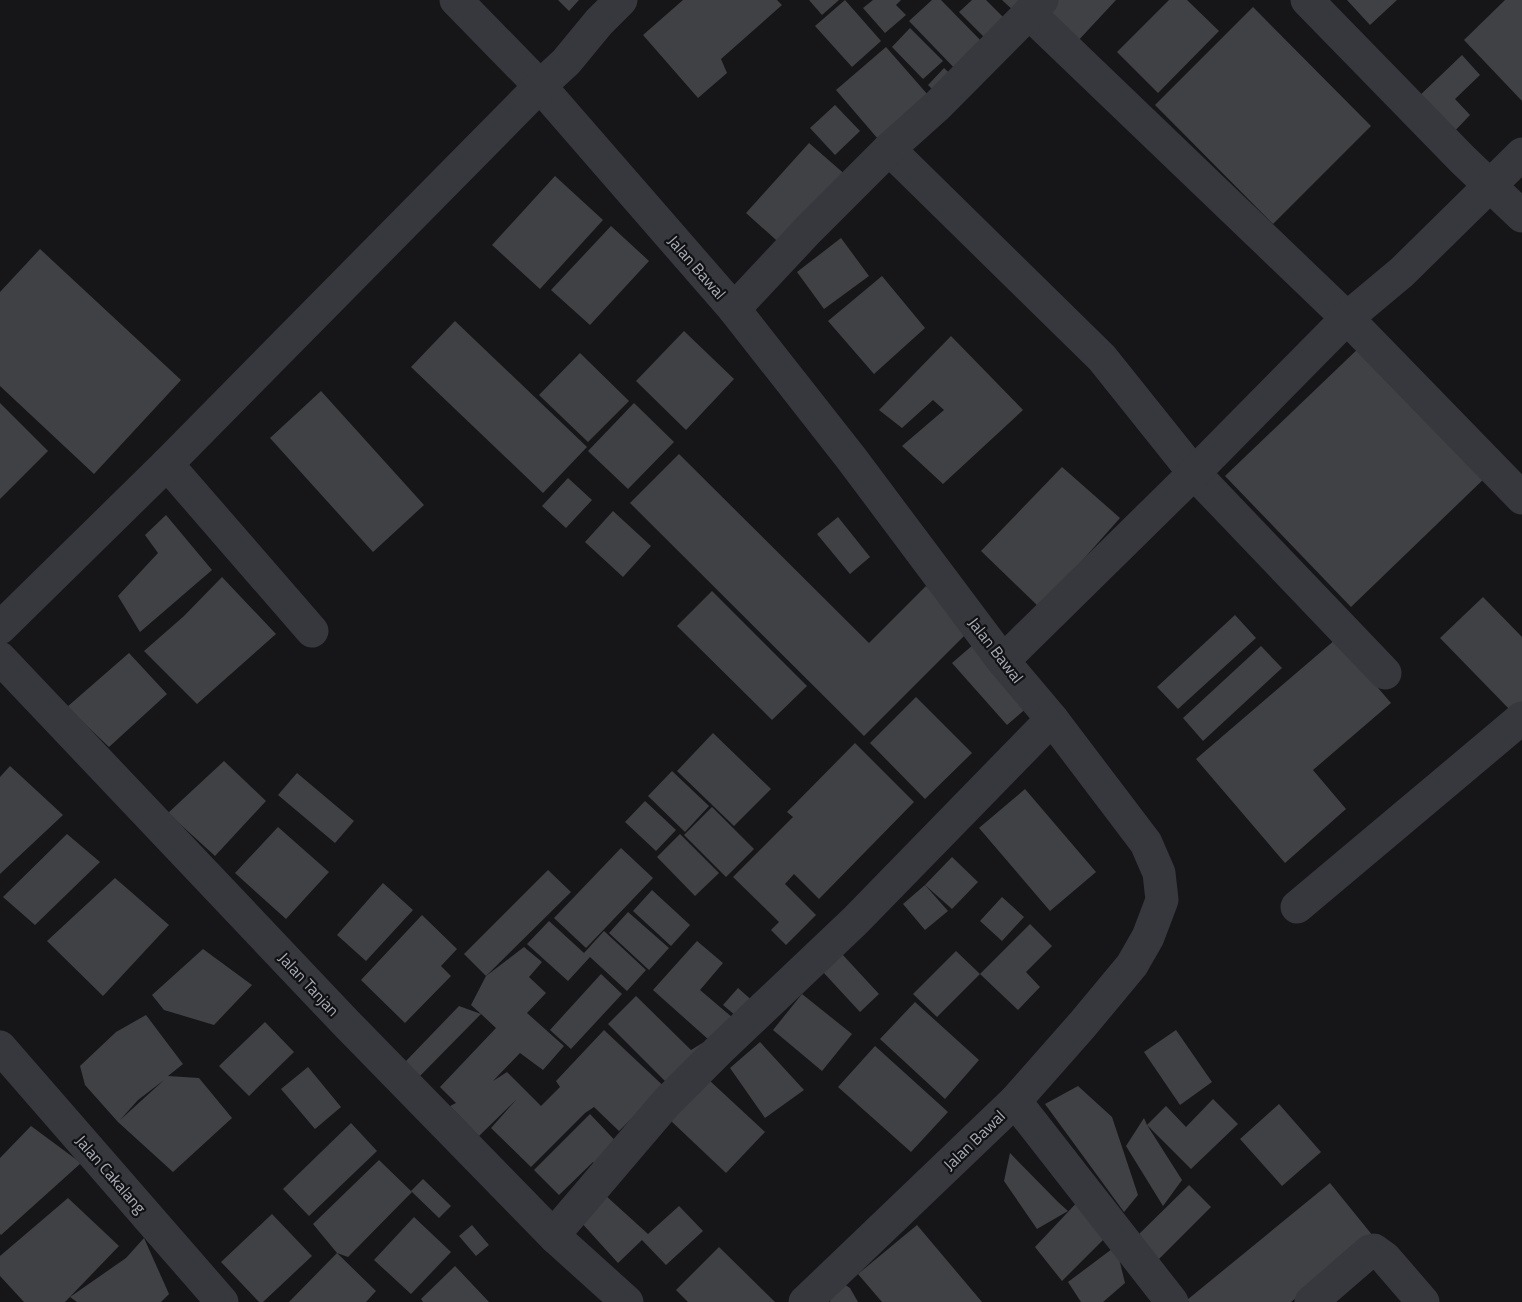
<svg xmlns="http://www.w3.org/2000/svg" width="1522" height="1302" viewBox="0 0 1522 1302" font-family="'Titillium Web',sans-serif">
<rect width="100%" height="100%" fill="#161618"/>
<g fill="#404145" fill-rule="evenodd">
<path d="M558,0H579L569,11Z"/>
<path d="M683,0H777L782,5L721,59L727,73L698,98L643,35Z"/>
<path d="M809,0H839L822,15Z"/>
<path d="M845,0L881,41L852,67L815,26Z"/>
<path d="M873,0H901L896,5L906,15L885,33L863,8Z"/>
<path d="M932,0H941L989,49L961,75L909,21Z"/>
<path d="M972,0H986L1008,22L988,41L959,12Z"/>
<path d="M1002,0H1029L1016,13Z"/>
<path d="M1058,0H1116L1075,44L1044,15Z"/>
<path d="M1169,0H1187L1219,31L1158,93L1117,52Z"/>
<path d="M1347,0H1397L1370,25Z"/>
<path d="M1505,0H1522V101L1464,40Z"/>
<path d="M1253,7L1371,126L1273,224L1155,105Z"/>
<path d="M910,28L943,61L923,79L892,47Z"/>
<path d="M886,47L935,103L884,146L836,90Z"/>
<path d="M1462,55L1480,75L1455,99L1470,115L1450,136L1415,100Z"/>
<path d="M944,68L958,81L942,99L928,85Z"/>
<path d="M835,105L860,131L835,155L810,128Z"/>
<path d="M809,143L848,177L785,248L746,213Z"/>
<path d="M555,176L603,220L540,289L492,245Z"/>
<path d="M611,226L649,261L590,325L551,290Z"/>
<path d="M841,238L869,276L824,309L797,272Z"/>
<path d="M40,249L181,380L94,474L0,386V292Z"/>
<path d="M882,276L925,328L874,374L828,321Z"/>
<path d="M455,321L587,447L543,493L411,367Z"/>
<path d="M684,331L734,379L686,430L636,381Z"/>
<path d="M951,336L1023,410L943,484L902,446L944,410L933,400L902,428L879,410Z"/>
<path d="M1363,344L1489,474L1351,607L1225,476Z"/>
<path d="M580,353L629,401L588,442L539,395Z"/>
<path d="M321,391L424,505L373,552L270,438Z"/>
<path d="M0,403L48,451L0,499Z"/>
<path d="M634,403L674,442L628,489L588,451Z"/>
<path d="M679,454L869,643L926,586L970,630L864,736L630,503Z"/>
<path d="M1062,467L1120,518L1040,608L981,551Z"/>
<path d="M568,478L592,500L566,528L542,506Z"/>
<path d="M613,511L651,546L623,577L585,542Z"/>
<path d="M166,515L212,570L140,632L118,596L158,553L145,535Z"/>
<path d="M838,517L870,557L850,574L817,534Z"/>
<path d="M222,577L276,634L197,704L144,651L184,616Z"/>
<path d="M712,591L807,686L772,720L677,626Z"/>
<path d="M1483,597L1522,637V703L1512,712L1440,638Z"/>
<path d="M1235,615L1256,638L1178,709L1157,687Z"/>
<path d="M1336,639L1391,703L1313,770L1346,809L1285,863L1196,759Z"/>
<path d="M974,644L1029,706L1007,725L952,663Z"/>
<path d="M1261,646L1282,668L1203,741L1183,718Z"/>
<path d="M129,653L167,694L109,747L67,707Z"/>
<path d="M916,697L972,753L925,799L870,743Z"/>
<path d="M713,733L771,789L734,826L677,771Z"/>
<path d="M855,743L914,802L819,899L794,874L785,884L816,915L786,945L771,930L779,922L733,877L793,817L787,812Z"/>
<path d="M224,761L266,801L215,856L168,813Z"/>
<path d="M10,766L63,815L0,874V777Z"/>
<path d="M672,771L709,806L685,832L648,796Z"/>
<path d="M297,773L354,821L335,843L278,795Z"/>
<path d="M1025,789L1096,872L1050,911L979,828Z"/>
<path d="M645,801L676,830L656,851L625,822Z"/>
<path d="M712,807L754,849L726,877L684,835Z"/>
<path d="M278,827L329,872L286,919L235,873Z"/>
<path d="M67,834L100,862L35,925L3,897Z"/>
<path d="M680,834L719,873L695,896L657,857Z"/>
<path d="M621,848L653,878L586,948L554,918Z"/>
<path d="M952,857L978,882L952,909L925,885Z"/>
<path d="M548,870L571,892L486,976L464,954Z"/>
<path d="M115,878L169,925L103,996L47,941Z"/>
<path d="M383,883L413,910L366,961L337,935Z"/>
<path d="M925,885L948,911L925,930L903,904Z"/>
<path d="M652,890L690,925L671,946L633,911Z"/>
<path d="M1002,897L1024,917L1002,941L980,921Z"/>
<path d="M628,912L669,948L649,970L609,933Z"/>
<path d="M422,915L457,949L441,966L451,976L405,1023L361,980Z"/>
<path d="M549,921L584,953L604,931L646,970L627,991L590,957L568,981L527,944Z"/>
<path d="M1030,924L1052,946L1026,972L1040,987L1018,1010L980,974Z"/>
<path d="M697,941L723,963L700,990L740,1024L718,1048L653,990Z"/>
<path d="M524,947L542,962L529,977L546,993L527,1013L564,1046L543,1070L520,1053L493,1081L507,1072L541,1106L560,1087L556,1081L604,1030L672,1094L631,1119L619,1131L594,1107L585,1113L531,1167L491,1128L517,1099L479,1136L450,1106L456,1103L440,1087L496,1028L481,1014L417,1079L406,1061L459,1006L481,1014L471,1005L486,976Z"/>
<path d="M203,949L252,985L214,1025L164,1010L152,995Z"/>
<path d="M956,951L980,974L937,1017L913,994Z"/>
<path d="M842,954L879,994L860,1012L823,972Z"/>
<path d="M601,974L622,994L571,1049L550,1030Z"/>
<path d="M738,988L756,1004L742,1021L723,1005Z"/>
<path d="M802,994L852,1034L822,1071L773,1030Z"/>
<path d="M636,996L691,1050L704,1042L673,1089L608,1024Z"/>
<path d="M915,1002L979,1060L945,1099L880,1039Z"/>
<path d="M146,1015L183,1064L168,1076L199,1078L232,1118L173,1172L118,1122L85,1085L80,1066L116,1032ZM164,1080L120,1120L138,1100Z"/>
<path d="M265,1022L294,1052L249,1096L219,1066Z"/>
<path d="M1176,1030L1212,1082L1180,1105L1144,1052Z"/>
<path d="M760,1042L804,1090L765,1118L730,1068Z"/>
<path d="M875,1046L948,1112L911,1152L838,1087Z"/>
<path d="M308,1067L341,1107L315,1129L281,1089Z"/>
<path d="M709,1080L765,1132L726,1173L670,1120Z"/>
<path d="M1078,1086L1112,1117L1138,1195L1124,1212L1045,1104Z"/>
<path d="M1213,1099L1238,1124L1191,1169L1147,1125L1182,1180L1163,1206L1126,1146L1144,1118L1147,1125L1166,1106L1186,1127Z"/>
<path d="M1279,1104L1321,1152L1282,1186L1240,1139Z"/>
<path d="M590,1114L624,1150L602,1172L593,1162L559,1195L534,1170Z"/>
<path d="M351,1123L377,1151L309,1216L283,1189Z"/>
<path d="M31,1126L81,1163L1,1235L0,1234V1158Z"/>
<path d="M1010,1153L1058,1202L1068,1211L1037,1229L1004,1181Z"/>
<path d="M379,1160L412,1192L348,1257L337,1253L376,1291L366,1302H289L337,1253L313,1224Z"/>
<path d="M423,1179L451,1206L439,1218L411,1191Z"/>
<path d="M1330,1183L1373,1236L1349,1255L1291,1302H1189L1187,1300Z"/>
<path d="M1189,1185L1211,1207L1159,1259L1137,1236Z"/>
<path d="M605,1195L648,1234L679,1206L703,1231L666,1265L642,1240L618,1263L579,1220Z"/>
<path d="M1083,1196L1111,1227L1103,1240L1062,1281L1035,1247Z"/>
<path d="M68,1198L119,1246L65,1302H24L0,1276V1256Z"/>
<path d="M272,1214L312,1256L263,1302H259L221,1262Z"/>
<path d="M414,1217L451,1252L411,1294L374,1260Z"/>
<path d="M472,1225L489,1245L476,1256L459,1236Z"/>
<path d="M917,1225L982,1302H882L858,1274Z"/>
<path d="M144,1238L169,1294L161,1302H77L70,1297L126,1258Z"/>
<path d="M1116,1246L1125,1283L1103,1302H1081L1068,1282Z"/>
<path d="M719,1247L775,1302H688L676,1290Z"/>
<path d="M455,1266L489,1302H423L421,1299Z"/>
<path d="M833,1277L850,1288L858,1302H830Z"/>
</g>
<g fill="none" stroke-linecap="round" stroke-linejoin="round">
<g stroke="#37383d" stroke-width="33">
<path d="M456,0L540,86L734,309L851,458L1003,661L1052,719L1146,843L1159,873L1162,900L1148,937L1132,965L1083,1024L1015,1101L805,1302"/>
<path d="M1307,0L1463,160L1522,216"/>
<path d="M1029,13L1347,318L1522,498"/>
<path d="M889,149L1102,358L1194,473L1385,673"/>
<path d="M734,309L808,230L889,149L938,105L1042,0"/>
<path d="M167,464L312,631"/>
<path d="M0,628L167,464L540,86L566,62L599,22L621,0"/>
<path d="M0,658L346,1023L555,1237L627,1302"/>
<path d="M1003,661L1194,473L1347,318L1402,272L1522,154"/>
<path d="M1297,907L1522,718"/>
<path d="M0,1047L222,1302"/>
<path d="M1015,1101L1172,1302"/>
<path d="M555,1237L562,1225L666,1103L720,1049L855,921L1052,719"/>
<path d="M1311,1302L1370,1251L1374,1250L1385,1258L1423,1302"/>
</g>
</g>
<g text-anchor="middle" stroke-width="4.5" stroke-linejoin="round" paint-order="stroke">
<g font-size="16" fill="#a8adb8" stroke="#111113">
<text transform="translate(697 267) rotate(49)" y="6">Jalan Bawal</text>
<text transform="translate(996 650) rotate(52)" y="6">Jalan Bawal</text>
<text transform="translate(309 984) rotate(47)" y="6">Jalan Tanjan</text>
<text transform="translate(974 1140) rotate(-44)" y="6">Jalan Bawal</text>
<text transform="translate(111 1174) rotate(49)" y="6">Jalan Cakalang</text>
</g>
</g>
</svg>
